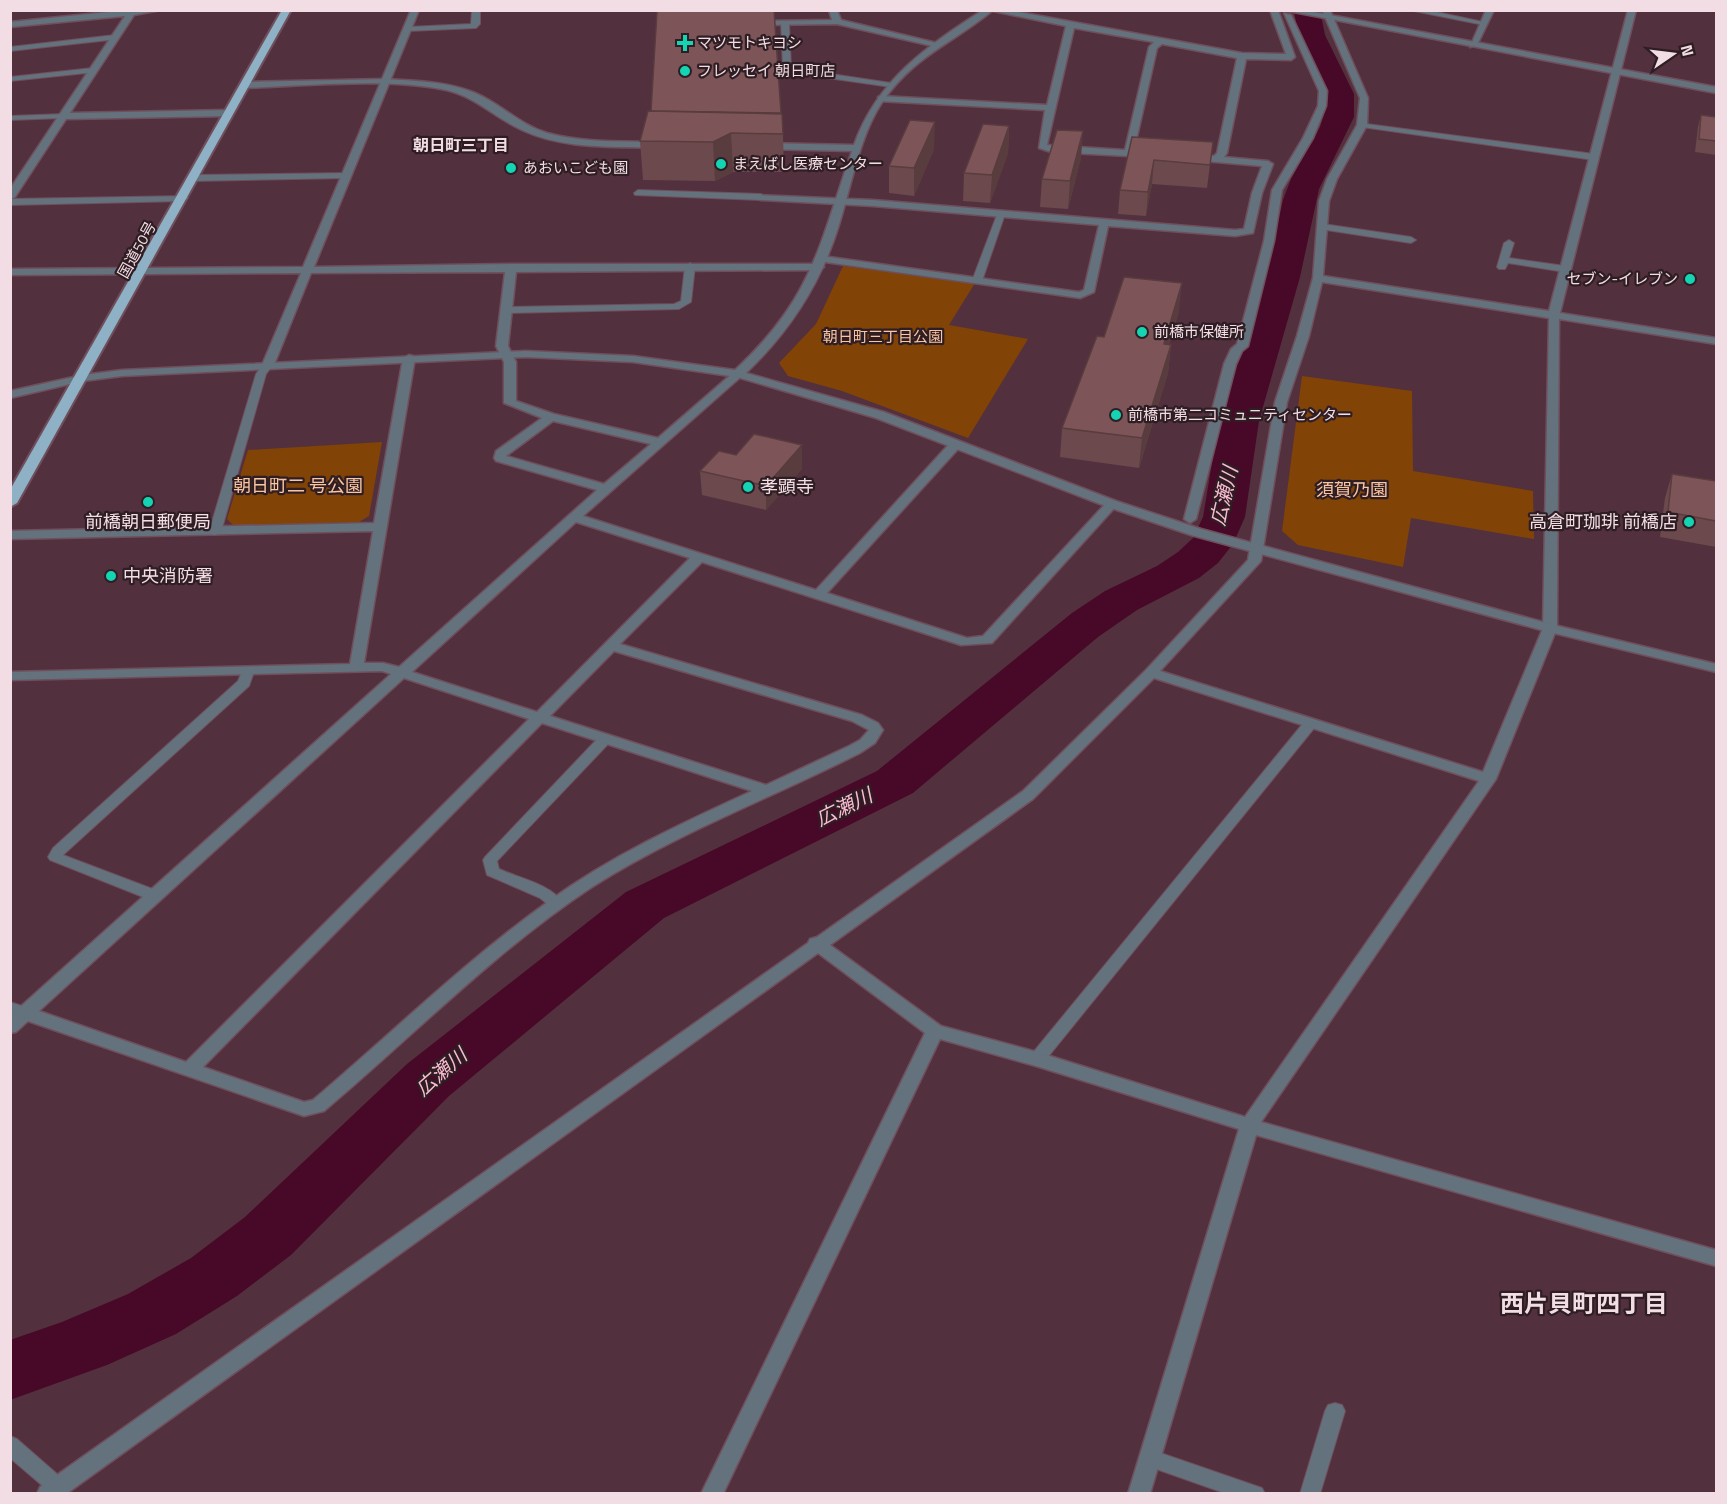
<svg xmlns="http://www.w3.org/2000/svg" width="1727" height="1504" viewBox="0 0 1727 1504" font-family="'Titillium Web','Noto Sans JP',sans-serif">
<rect width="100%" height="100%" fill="#53303e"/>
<g fill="#824307">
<path d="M843,266L975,283L949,325L1028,339L968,438L842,391L788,376L779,363L816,324Z"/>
<path d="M1302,376L1412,391L1413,471L1533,491L1534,539L1411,518L1403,567L1298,545L1282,531Z"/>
<path d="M382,442L369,516L359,522L234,526L227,519L248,450Z"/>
</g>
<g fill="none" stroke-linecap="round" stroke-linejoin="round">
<path fill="#480928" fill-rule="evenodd" d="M1294,10H1320L1325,35L1354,94V117L1319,189L1300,277L1259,421L1245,517L1233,544L1218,563L1199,578L1137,610L1098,637L913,793L664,918L449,1096L291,1255L237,1296L176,1334L107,1365L10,1400V1340L62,1322L128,1294L191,1258L245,1217L407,1064L626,892L877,771L1072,613L1105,591L1157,566L1178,552L1193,538L1203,517L1219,421L1266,277L1283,200L1291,179L1320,127L1326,107L1321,82L1298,35Z"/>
<defs>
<g id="service">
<path d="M472,10H480V24L476,28L408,31L404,29L408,27L471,24Z"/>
<path d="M1409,10H1427L1488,23L1484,25Z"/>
<path d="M785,21L789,23L791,68L891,83L895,85L891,87L786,72L783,68L781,23Z"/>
<path d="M115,35L119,37L118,39L10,51V47Z"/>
<path d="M93,68L97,70L96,72L10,81V77Z"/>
<path d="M65,114L66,116L62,118L10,120V116Z"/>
<path d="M1359,123L1594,154L1598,157L1594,160L1362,127H1359Z"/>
<path d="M350,173L351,175L347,178L194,181L190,178L194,175Z"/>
<path d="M638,190L761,194L765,197L761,200L635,195L634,193Z"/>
<path d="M187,196L188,198L184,201L10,205V199Z"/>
<path d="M998,212L1005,214L982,281L974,283L972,281Z"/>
<path d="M1323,224L1411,237L1416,240L1411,243L1320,229L1318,227Z"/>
<path d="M1509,240L1514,243L1509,258L1565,266L1570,269L1565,272L1508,263L1505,269H1499L1497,267L1504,243Z"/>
<path d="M690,263L695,266L691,302L679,309L507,313L502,310L507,307L674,304L681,301L685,266Z"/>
<path d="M268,362L273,365L266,374L221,532L215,535L211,534L209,532L256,374L264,363Z"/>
<path d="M248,668L254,672L249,686L63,855L158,891L160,895L158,899H148L50,860L48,857L53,848L238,681L243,669Z"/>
<path d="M1310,720L1315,721L1317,724L1315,727L1043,1063L1037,1065L1031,1063L1029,1059L1031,1055L1305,721Z"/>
<path d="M605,735L610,736L612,739L610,742L497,861L499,869C519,878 551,884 563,903L561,907H551L540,898L487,875L483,860L485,857L600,736Z"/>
<path d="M10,1002L31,1009L33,1013L31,1017L25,1019L10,1014Z"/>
<path d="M1335,1403L1342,1405L1345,1411L1320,1494H1300L1325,1411L1328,1405Z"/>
<path d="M10,1436L17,1439L65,1481L68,1487L65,1493H51L10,1458Z"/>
<path d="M1149,1449L1262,1488L1265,1494H1227L1142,1464L1139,1458L1142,1452Z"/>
</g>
<path id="pedestrian" d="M1284,13L1291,15L1327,91L1326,106L1313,138L1282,190L1274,241L1248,346L1242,351L1236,364L1196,519L1190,523L1184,519L1224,364L1231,349L1237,344L1264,241L1272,190L1303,138L1318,106L1319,91Z"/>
<g id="minor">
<path d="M128,10H161L134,15L70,113L228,110L233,113L228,116L66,119L15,197L10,200V189L125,16L10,27V22Z"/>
<path d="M411,10H419L314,267L511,264H819L824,267L819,270L516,272L508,346L516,362V401L554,414L658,438L734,372H742L744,374L583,516L816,590L950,443H958V449L827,593L967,638L983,636L1108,501H1116L1118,504L992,643L961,645L702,562L620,644L862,715L878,723L883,730L875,743L860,753C771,798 677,833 592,887C495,951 413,1036 324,1111L304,1116L28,1021L16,1032L10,1033V1016L391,674L382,671L10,680V672L350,664L373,531L10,539V531L374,523L403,358L409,355L413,356L415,358L364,663H383L399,667L597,490L496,461L494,458L496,451L542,418L504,403V362L496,346L505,272L311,273L274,365L268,368L262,365L301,273L10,275V269L303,267ZM553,421L651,444L604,484L506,456ZM576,522L690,558L537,712L412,672ZM614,651L852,721L869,730L860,740L849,746L766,785L550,716ZM404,678L529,719L186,1062L39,1011ZM542,723L752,791C682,823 611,856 549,901C465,961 391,1034 313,1100L304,1102L203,1067Z"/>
<path d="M829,10H837L841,20L941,44L937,47L837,24L755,25L751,23L755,21L832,20Z"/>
<path d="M988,10H1008L1242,53L1286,54L1270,10H1278L1295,57L1291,60L1246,59L1227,153L1224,157L1268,161L1273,164L1262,193L1253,233L1235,236L1108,226L1094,292L1080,298L818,261V257L822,256L1079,292L1084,290L1099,225L873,206L761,200L758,199V195L873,200L1235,230L1244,229L1252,193L1262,166L1193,160L1188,157L1193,154L1214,156L1217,153L1237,58L1162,44L1157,48L1134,150L1151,152L1153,154L1148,157L1051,152L1039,148L1045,110L878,101V97L881,96L1047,105L1066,26ZM1074,28L1154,42L1149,47L1125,150L1047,145Z"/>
<path d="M1322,10H1330L1368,98L1367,125L1337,179L1329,201L1323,276L1549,311L1628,10H1636L1560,313L1716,338V344L1559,319L1557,628L1496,779L1261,1122L1716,1250V1266L1256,1135L1150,1494H1128L1239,1129L1036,1066L940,1039L723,1494H701L925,1033L818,953L66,1494H37L40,1487L808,943L810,939L817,937L1023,791L1146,670L1248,560L1275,402L1297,336L1313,278L1319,201L1327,179L1357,125L1360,98ZM1322,282L1549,318L1543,628L1483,772L1160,671L1261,561L1287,402L1309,336ZM1154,678L1479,781L1245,1117L1037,1052L941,1026L830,945L1033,799Z"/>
<path d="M1486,10H1494L1477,45L1470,47Z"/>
</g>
<g id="tertiary">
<path d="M983,10H993C952,44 913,56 881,104C859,138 851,188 838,228C820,285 790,331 746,373L884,412L1116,501L1201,529L1554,625L1716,664V672L1545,631L1191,535L1108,507L876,418L737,377L633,362L526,357L122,376L83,381L10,398V391L83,375L122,370L526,351L633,356L735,370C813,298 819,245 852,151L763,149L758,146L763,143L854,145C877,80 927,46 983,10Z"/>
<path d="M1283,10H1303L1716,87V93Z"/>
<path d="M385,79C415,81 447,81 475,93C501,104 520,125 547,133C584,143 623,141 661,142L666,145L661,148C615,146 564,150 522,130C493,117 473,94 441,89C381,78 306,86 245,88L241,85L245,82Z"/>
</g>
<path id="trunk" d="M282,10H291L17,503L10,507V490Z"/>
</defs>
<use href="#service" stroke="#704f5c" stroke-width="2"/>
<use href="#pedestrian" stroke="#704f5c" stroke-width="3"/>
<use href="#minor" stroke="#704f5c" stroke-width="3"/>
<use href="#tertiary" stroke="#704f5c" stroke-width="3"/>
<use href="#trunk" stroke="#704f5c" stroke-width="4"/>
<use href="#service" fill="#63727c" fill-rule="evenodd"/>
<use href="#pedestrian" fill="#63727c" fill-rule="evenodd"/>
<use href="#minor" fill="#63727c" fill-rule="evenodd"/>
<use href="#tertiary" fill="#63727c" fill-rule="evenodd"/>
<use href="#trunk" fill="#8eb1c6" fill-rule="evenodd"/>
</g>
<g fill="#6c494c">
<path d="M781,113L783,134L784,172H733L715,181L643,180L640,141Z"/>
<path d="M1701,115L1716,117V155L1695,152L1698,127Z"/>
<path d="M1009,126L1008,153L990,203L963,201L964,173Z"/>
<path d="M1132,137L1213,142L1207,188L1152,184L1146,216L1118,214L1120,190Z"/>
<path d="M934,149L914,196L889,193V166Z"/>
<path d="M1081,158L1068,209L1040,207L1042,179Z"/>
<path d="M1179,311L1169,345H1171L1168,373L1139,468L1060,457L1062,428L1104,337Z"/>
<path d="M802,469L766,510L702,495L700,471Z"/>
<path d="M1672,474L1716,481V547L1660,537L1665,498Z"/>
</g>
<g fill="#583c3e">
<path d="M935,122L934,149L914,196V168Z"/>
<path d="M1009,126L1008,153L990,203L992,175Z"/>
<path d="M1083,131L1081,158L1068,209L1070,181Z"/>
<path d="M731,133L733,172L715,181L713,142Z"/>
<path d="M1154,160L1152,184L1146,216L1148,192Z"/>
<path d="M1182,283L1179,311L1161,372L1164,344Z"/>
<path d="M1171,345L1168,373L1139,468L1142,438Z"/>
<path d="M802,445V469L766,510V486Z"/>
</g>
<g fill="#7d5558" stroke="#583c3e" stroke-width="1.5">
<path d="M688,10H774L781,113L651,111L657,11Z"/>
<path d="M648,111L782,114L783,134L731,133L713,142L640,141Z"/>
<path d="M1701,115L1716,117V141L1699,139Z"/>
<path d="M910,120L935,122L914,168L889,166Z"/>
<path d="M983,124L1009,126L992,175L964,173Z"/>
<path d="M1057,130L1083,131L1070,181L1042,179Z"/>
<path d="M1132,137L1213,142L1210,165L1154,160L1148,192L1120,190Z"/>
<path d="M1124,277L1182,283L1164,344L1171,345L1142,438L1062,428L1097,336L1104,337Z"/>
<path d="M754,434L802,445L766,486L700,471L719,451L736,455Z"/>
<path d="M1672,474L1716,481V521L1668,512Z"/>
</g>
<g fill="#14d5b3" stroke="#2e1e24" stroke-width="2">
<path d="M682 34h6v6h6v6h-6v6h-6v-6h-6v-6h6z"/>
<circle cx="685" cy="71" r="6"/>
<circle cx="721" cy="164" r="6"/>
<circle cx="511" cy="168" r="6"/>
<circle cx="1690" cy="279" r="6"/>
<circle cx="1142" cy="332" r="6"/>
<circle cx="1116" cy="415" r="6"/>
<circle cx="748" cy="487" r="6"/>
<circle cx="148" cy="502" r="6"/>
<circle cx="1689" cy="522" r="6"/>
<circle cx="111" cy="576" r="6"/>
</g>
<g text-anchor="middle" stroke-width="4.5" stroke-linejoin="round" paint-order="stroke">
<g font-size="15" fill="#f3dde4" stroke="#2e1e24" text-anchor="start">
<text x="697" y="48">マツモトキヨシ</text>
<text x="697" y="76">フレッセイ 朝日町店</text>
<text x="733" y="169">まえばし医療センター</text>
<text x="523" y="173">あおいこども園</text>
<text x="1678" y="284" text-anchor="end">セブン-イレブン</text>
<text x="1154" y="337">前橋市保健所</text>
<text x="1128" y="420">前橋市第二コミュニティセンター</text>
</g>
<g font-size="15" fill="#f3dde4" stroke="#2e1e24">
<text transform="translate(137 250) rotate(-61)" y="5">国道50号</text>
</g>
<g font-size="15" fill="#fac5a1" stroke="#2e1e24">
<text x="883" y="342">朝日町三丁目公園</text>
</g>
<g font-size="16" font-weight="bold" fill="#f3dde4" stroke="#2e1e24">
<text x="461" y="151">朝日町三丁目</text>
</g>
<g font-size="18" fill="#fac5a1" stroke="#2e1e24">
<text x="298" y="492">朝日町二 号公園</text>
<text x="1352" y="496">須賀乃園</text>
</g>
<g font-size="18" fill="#f3dde4" stroke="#2e1e24" text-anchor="start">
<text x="760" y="493">孝顕寺</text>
<text x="148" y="528" text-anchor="middle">前橋朝日郵便局</text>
<text x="1677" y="528" text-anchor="end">高倉町珈琲 前橋店</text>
<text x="123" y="582">中央消防署</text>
</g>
<g font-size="20" font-style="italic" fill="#fabcd2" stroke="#2e1e24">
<text transform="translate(1224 496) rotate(-77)" y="7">広瀬川</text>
<text transform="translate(844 807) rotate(-26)" y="7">広瀬川</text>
<text transform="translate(441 1072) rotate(-41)" y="7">広瀬川</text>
</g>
<g font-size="24" font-weight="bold" fill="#f3dde4" stroke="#2e1e24">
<text x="1584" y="1312">西片貝町四丁目</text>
</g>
</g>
<rect width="1727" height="1504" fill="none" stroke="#f3dde4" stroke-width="24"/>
<g transform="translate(1673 54) rotate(76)" stroke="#2e1e24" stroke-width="4.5" paint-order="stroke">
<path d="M0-4.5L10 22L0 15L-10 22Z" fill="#f3dde4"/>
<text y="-9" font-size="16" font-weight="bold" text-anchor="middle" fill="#f3dde4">N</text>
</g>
</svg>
